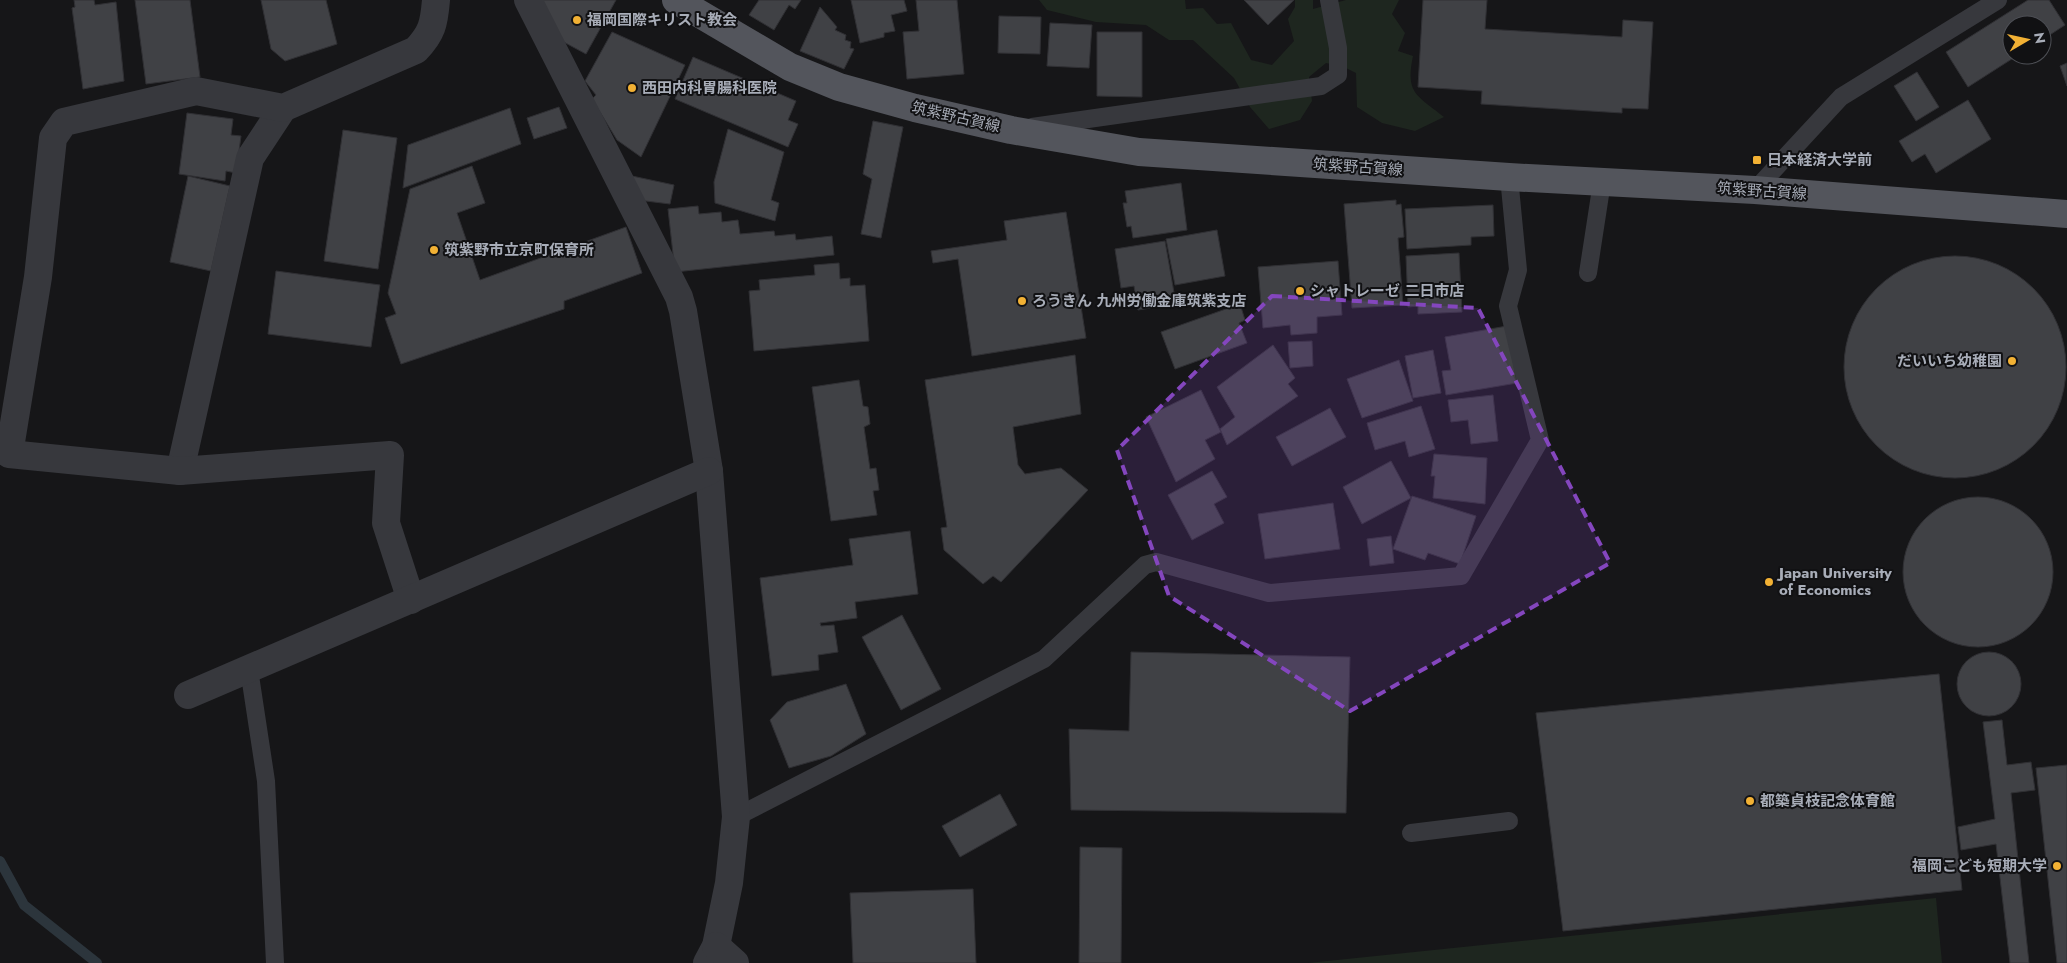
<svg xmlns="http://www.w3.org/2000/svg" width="2067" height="963" viewBox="0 0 2067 963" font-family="Jost,'Noto Sans JP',sans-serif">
<rect width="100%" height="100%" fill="#161618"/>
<g fill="#1e261f">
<path d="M1039,0H1185L1186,9L1203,8L1217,24L1231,23L1251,60L1272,65L1294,41L1288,19L1295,7V0H1313V9L1346,0H1399L1392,14L1405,33L1398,51L1413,56C1405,94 1417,95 1444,117L1415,131L1382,123L1357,107L1356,73L1344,67L1326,63L1309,77L1312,101L1300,120L1269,129L1250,107L1234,78L1193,40H1169L1146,25L1096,22L1047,10Z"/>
<path d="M1936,898L1942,963H1308Z"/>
</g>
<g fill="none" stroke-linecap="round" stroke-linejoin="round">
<path stroke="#2c353c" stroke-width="10" d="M0,861L24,905L97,963"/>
</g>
<g fill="#404145" stroke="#303034">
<path d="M74,0H94L95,5L116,2L124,81L83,89L72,8L75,7Z"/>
<path d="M135,0H190L200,77L146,84Z"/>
<path d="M261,0H326L337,44L285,61L271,49Z"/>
<path d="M539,0H616L586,54L560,40Z"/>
<path d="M759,0H801L795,9L789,5L774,30L749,15Z"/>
<path d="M851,0H904L907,11L891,15L895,31L884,33V37L860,43Z"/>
<path d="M916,0H957L964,74L907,79L903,32L919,31Z"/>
<path d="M1244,0H1294L1268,25Z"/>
<path d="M1423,0H1487L1485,29L1622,37L1623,20L1653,22L1648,109L1622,108V113L1481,104L1482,91L1418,87Z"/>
<path d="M2028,0H2049L2065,25L2042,40V25H2012V55H2018L1968,87L1946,52Z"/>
<path d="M820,7L837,27L835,30L846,35L845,40L851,42L850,48L854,49L844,69L800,51Z"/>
<path d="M999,16L1041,17L1040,54L998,53Z"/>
<path d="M1050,23L1092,25L1089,68L1047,66Z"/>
<path d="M612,32L685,65L641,157L617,140L592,99L596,95L585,81Z"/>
<path d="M1097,32H1142V97L1097,96Z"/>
<path d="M693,57L796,101L788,120L798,124L788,147L675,99Z"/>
<path d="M2067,63V86L2060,66Z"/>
<path d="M1917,72L1939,107L1916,121L1894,86Z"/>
<path d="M1968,100L1991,139L1936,173L1925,154L1912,162L1899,141Z"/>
<path d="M559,107L567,128L534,139L527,118Z"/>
<path d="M510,108L521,144L403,188L408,145Z"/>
<path d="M187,113L233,119L231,135L241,136L236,173L226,171L225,181L179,174Z"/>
<path d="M873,121L903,127L881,238L861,234L872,179L863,174Z"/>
<path d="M728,129L784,152L771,200L779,203L775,221L715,203L714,182Z"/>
<path d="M343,130L397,138L378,269L324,261Z"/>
<path d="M472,166L485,203L457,213L480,280L626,227L642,273L564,301V309L401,364L385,318L396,314L388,293L410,189Z"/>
<path d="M188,176L230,186L211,271L170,262Z"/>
<path d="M632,176L674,185L670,204L638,200Z"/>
<path d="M1181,183L1187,230L1133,238L1131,226L1127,227L1123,203H1127L1125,191Z"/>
<path d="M1396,200V205L1401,204L1404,237L1398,238L1403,305L1352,308L1344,204Z"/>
<path d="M1493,205L1494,236L1471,237V245L1407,249L1405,209Z"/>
<path d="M698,206L699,214L721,212L722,222L738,220L740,234L774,231L775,236L795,234L796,240L832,236L834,255L675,272L668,209Z"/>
<path d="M1066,212L1086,338L972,356L958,259L933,263L931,251L1007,240L1004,221Z"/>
<path d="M1217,230L1225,276L1175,285L1166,239Z"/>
<path d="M1165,241L1176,304L1138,310L1134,286L1121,288L1115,249Z"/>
<path d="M1459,253L1462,312L1418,314V306L1408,307L1406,256Z"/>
<circle cx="1955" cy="367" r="111"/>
<path d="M1338,261L1342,315L1317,317V333L1291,335L1290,325L1263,328L1258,267Z"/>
<path d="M839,263L840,279L850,278V286L865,285L869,341L754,351L749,291L760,290L759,280L815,275L814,265Z"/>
<path d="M276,271L380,285L371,347L268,334Z"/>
<path d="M1240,304L1245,320L1239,323L1247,343L1175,369L1161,332Z"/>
<path d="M1507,326L1517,383L1446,395L1442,371L1451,370L1445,337Z"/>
<path d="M1312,341L1313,366L1290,368L1288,342Z"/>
<path d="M1273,345L1295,378L1288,384L1298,396L1227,445L1220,429L1235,417L1217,387Z"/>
<path d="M1433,350L1441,393L1413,398L1405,356Z"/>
<path d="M1075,355L1081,414L1013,427L1018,465L1025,474L1061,468L1088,490L1001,582L993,576L983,584L944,550L941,528L947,527L925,380Z"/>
<path d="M1399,360L1413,401L1362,418L1347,379Z"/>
<path d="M859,380L863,406L868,407L870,424L864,427L870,469L876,468L879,490L873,491L877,515L831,521L812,387Z"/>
<path d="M1201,390L1221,432L1205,440L1215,459L1176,482L1146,417Z"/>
<path d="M1493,395L1498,441L1471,444L1468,420L1451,422L1448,400Z"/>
<path d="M1421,406L1435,449L1409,457L1405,441L1375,450L1367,423Z"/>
<path d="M1330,408L1346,437L1292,466L1276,437Z"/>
<path d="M1434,454L1487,458L1485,504L1433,498L1435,476H1431Z"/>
<path d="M1391,461L1411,498L1362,524L1343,487Z"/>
<path d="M1212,471L1227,497L1214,504L1224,523L1192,540L1168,495Z"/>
<path d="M1412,496L1476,516L1460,564L1428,553L1425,560L1393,549Z"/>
<circle cx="1978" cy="572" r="75"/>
<path d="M1333,503L1340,549L1265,559L1258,514Z"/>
<path d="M910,531L918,594L855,602L857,618L820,623L821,626L834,625L838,652L818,655L819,670L772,676L760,578L853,565L849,539Z"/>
<path d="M1391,536L1394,563L1370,566L1367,539Z"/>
<path d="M902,615L941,689L901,710L862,637Z"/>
<path d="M1131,652L1350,657L1346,813L1071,810L1069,729L1129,731Z"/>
<circle cx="1989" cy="684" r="32"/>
<path d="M1939,674L1962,890L1563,931L1536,713Z"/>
<path d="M846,684L866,734L831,756L789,768L770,720L787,702Z"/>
<path d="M2002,720L2007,765L2031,762L2035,790L2011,793L2029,963H2010L1996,844L1961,850L1958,827L1995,819L1983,722Z"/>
<path d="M2067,765V963H2057L2036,768Z"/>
<path d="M1000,794L1017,825L960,857L942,826Z"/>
<path d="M1080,847L1122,848L1121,963H1079Z"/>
<path d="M973,889L976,963H853L850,893Z"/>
</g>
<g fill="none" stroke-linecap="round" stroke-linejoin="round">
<g stroke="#37383d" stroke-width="18">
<path d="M1032,127L1321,86L1338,75V48L1329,0"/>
<path d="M1755,190L1841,97L1998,0"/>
<path d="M1588,273L1602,182"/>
<path d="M249,669L266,781L275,963"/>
<path d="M736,817L1044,659L1145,565L1156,562L1269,593L1461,576L1540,440L1508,306L1518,270L1509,177"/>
<path d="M1411,833L1509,821"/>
</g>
<g stroke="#37383d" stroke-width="28">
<path d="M528,0L679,297L683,311L709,471L736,817L729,883L716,946L707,963"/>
<path d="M180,471L250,158L283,108"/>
<path d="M411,600L386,523L390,455L180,471L9,454L38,277L53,138L64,122L196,91L283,108L416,50C432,33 434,24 436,0"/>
<path d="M188,695L709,471"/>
<path d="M716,946L735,963"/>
</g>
<path stroke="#53555c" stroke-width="28" d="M676,0L790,67L839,87L915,108L1011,130L1139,152L1509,177L1755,190L2067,214"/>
</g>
<path fill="#8446be" fill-opacity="0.2" stroke="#8446be" stroke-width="4" stroke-dasharray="10 6" stroke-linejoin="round" d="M1272,296L1478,308L1610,563L1350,711L1169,596L1117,450Z"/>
<g fill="#f2b134" stroke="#111113" stroke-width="2">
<circle cx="577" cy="20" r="5"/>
<circle cx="632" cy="88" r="5"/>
<rect x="1752" y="155" width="10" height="10" rx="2.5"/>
<circle cx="434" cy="250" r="5"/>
<circle cx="1300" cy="291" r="5"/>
<circle cx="1022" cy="301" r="5"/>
<circle cx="2012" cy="361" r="5"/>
<circle cx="1769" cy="582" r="5"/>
<circle cx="1750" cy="801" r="5"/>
<circle cx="2057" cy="866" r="5"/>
</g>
<g text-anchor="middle" stroke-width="4" stroke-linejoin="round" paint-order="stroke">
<g font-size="15" font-weight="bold" fill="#a8adb8" stroke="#111113" text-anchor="start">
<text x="587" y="25">福岡国際キリスト教会</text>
<text x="642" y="93">西田内科胃腸科医院</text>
<text x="1767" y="165">日本経済大学前</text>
<text x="444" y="255">筑紫野市立京町保育所</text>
<text x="1310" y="296">シャトレーゼ 二日市店</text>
<text x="1032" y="306">ろうきん 九州労働金庫筑紫支店</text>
<text x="2002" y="366" text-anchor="end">だいいち幼稚園</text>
<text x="1779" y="578">Japan University<tspan x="1779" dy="17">of Economics</tspan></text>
<text x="1760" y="806">都築貞枝記念体育館</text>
<text x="2047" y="871" text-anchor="end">福岡こども短期大学</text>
</g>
<g font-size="15" fill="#a8adb8" stroke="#111113">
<text transform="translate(956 117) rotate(13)" y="5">筑紫野古賀線</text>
<text transform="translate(1358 167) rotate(4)" y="5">筑紫野古賀線</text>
<text transform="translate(1762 191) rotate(4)" y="5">筑紫野古賀線</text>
</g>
</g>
<g transform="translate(2027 40) rotate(81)"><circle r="24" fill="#111113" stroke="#4d4f55"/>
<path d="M0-4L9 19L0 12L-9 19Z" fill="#f2b134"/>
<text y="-8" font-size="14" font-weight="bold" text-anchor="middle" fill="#a8adb8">N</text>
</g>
</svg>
